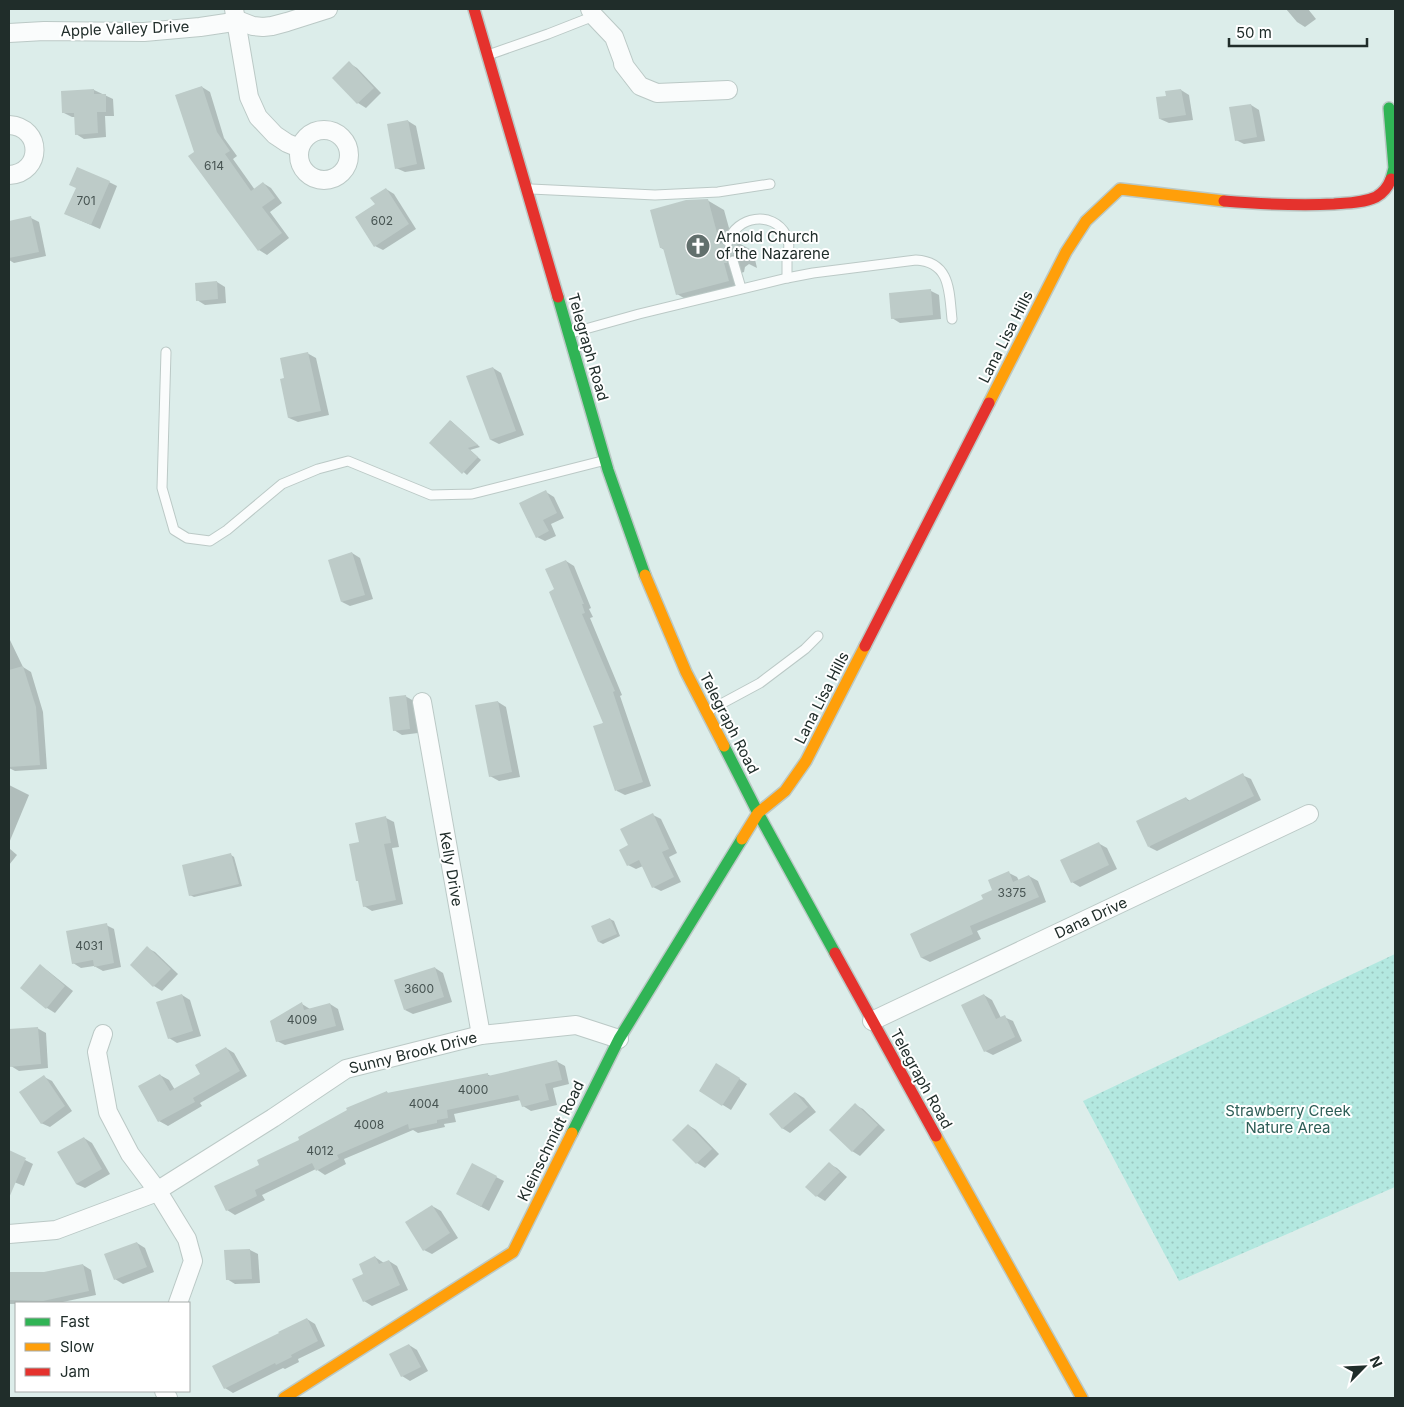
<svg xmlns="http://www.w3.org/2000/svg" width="1404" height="1407" viewBox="0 0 1404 1407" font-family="Inter,sans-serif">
<defs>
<pattern id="grass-dots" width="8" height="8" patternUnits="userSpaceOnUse" patternTransform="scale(1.25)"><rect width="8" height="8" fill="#b3e8e0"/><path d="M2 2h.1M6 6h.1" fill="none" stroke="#9ac7c0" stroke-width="1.8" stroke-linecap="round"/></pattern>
</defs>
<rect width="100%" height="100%" fill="#dcedea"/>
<path fill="url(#grass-dots)" d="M1395,954V1187L1179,1281L1083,1101Z"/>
<g fill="#0003">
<path d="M1286,9H1308L1316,19L1305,27L1297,22Z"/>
<path d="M349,63L357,68L381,93L366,108L358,103Z"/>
<path d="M202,87L210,92L224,138L237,156L233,159L255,190L263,183L271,188L282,203L270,212L289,238L267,255L259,250L190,156L195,153Z"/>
<path d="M94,90L113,99L114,116H105L106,137L84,139L76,134L75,117H72L64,113Z"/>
<path d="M1181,90L1189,95L1193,120L1169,123L1160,119L1167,97Z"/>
<path d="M1251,105L1259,110L1265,141L1244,144L1236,140Z"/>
<path d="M408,121L416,126L425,169L405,172L396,168Z"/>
<path d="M109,182L117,186L100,229L66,214Z"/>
<path d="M386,189L394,194L416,229L383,250L375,246L376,205Z"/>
<path d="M707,200L724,210L734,246L737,242L753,251L757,268L749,264L745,267L744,272L741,273L746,290L694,304L677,294L665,250L661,248Z"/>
<path d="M31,218L39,222L46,256L14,263L9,260V222Z"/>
<path d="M217,282L225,287L226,303L205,305L197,300Z"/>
<path d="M931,291L939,295L941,319L900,323L892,318Z"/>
<path d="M307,353L316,358L329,415L298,422L289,418L286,379Z"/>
<path d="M493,368L501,373L524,435L499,444L491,440Z"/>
<path d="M451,421L480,447L470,450L481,460L467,475L431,443Z"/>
<path d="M546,492L554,497L564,518L551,524L556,536L545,541L537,537Z"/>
<path d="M352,553L360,558L373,599L350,606L342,602Z"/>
<path d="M566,561L574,566L591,608L589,609L593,617L590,618L622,695L620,696L651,786L625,795L617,791L595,727L604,723L555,590Z"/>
<path d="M9,638L23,667L31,672L43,712L47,769L15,771L9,768V728H12L9,717Z"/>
<path d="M405,696L414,701L418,733L402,735L394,730Z"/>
<path d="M498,702L506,707L520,777L499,781L490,776Z"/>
<path d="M1242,775L1251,779L1261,800L1157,851L1149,847L1186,798L1190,801Z"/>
<path d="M9,785L29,795L9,843Z"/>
<path d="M653,815L661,819L677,853L669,857L681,882L661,891L653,887L643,866L636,869L628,865L630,846Z"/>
<path d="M386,818L394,822L399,847L392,848L403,904L372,911L364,906L360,843Z"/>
<path d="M1098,843L1107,848L1117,869L1080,887L1072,882Z"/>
<path d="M9,848L17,855L9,865Z"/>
<path d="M231,855L234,857L242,886L194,897L190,895Z"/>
<path d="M1009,873L1017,877L1019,881L1029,876L1038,881L1046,902L977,931L981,939L930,962L922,958L911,934L985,900Z"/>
<path d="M610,919L614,921L620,936L603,944L599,942Z"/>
<path d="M106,925L114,929L121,967L103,971L94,966L81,968L73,963Z"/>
<path d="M147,948L155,952L178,974L162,991L154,986L132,965Z"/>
<path d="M40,966L48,971L73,991L55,1013L47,1008L22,988Z"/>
<path d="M435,968L443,973L452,1002L413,1014L405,1010Z"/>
<path d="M182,995L190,1000L201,1036L177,1043L169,1038Z"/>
<path d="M984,995L992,1000L1001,1018L1004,1017L1013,1021L1022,1041L993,1055L985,1051Z"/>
<path d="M302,1004L310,1009L330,1004L338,1009L344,1030L285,1045L277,1041Z"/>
<path d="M37,1028L46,1033L48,1068L19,1071L11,1066L9,1030Z"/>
<path d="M226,1048L234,1053L247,1076L200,1103L202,1106L168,1126L159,1121L140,1087L160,1075L169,1080L175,1090L202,1075Z"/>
<path d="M556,1061L565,1066L569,1084L553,1088L557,1105L531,1111L523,1106L521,1100L454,1114L456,1122L444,1124L445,1127L418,1133L413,1130L344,1159L346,1164L325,1175L316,1169L262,1195L265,1200L235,1215L227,1210L261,1165L301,1140L387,1092L389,1094L487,1074L492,1077Z"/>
<path d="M725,1069L747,1084L731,1110L700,1091Z"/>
<path d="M44,1077L52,1081L72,1111L50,1127L41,1123Z"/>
<path d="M796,1093L804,1098L816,1112L790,1133L782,1128Z"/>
<path d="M855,1105L863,1109L885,1130L860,1156L852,1151Z"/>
<path d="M688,1125L696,1130L719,1154L705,1168L697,1163L674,1140Z"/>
<path d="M84,1138L92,1143L110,1174L85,1188L76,1184Z"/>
<path d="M9,1152L33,1164L24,1186L9,1180Z"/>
<path d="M829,1164L837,1168L847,1177L825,1201L817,1196L807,1187Z"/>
<path d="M496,1177L504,1181L489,1211L465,1198Z"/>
<path d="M432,1206L441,1211L458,1238L432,1254L424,1250Z"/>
<path d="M137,1243L145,1248L154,1272L123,1284L115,1279Z"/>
<path d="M250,1250L258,1254L260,1283L235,1284L227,1279Z"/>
<path d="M375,1257L384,1263L389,1261L397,1266L408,1290L372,1306L364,1301L365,1274Z"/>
<path d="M83,1265L91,1270L96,1295L58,1303L9,1304V1273H44Z"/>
<path d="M307,1319L315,1324L325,1346L298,1359L299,1362L285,1369L283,1368L233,1393L225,1388Z"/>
<path d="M409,1345L417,1350L428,1371L410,1381L402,1376Z"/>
</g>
<g fill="#bdcbc8">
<path d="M349,61L374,88L357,104L332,78Z"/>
<path d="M202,86L217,132L230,151L225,154L251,191L263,182L275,198L262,207L282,233L258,251L188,156L194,152L175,95Z"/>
<path d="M94,89V94H106V112H97L98,133L75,135L74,113H62L61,91Z"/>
<path d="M1181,89L1186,115L1159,119L1156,97L1166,96L1165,91Z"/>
<path d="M1251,104L1257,137L1235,141L1229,107Z"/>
<path d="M408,120L417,164L395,169L387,124Z"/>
<path d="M77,167L110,181L91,225L64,214L76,188L69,185Z"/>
<path d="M386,188L409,224L374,247L355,217L375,204L370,198Z"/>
<path d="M708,199L720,244L722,243L725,247L729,248L733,245L736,240L741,259L739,260L737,256L732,255L728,257L727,263H724L729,281L676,295L663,248H660L650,210L686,200Z"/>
<path d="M31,216L39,252L9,258V221Z"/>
<path d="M217,281L218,299L196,301L195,283Z"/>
<path d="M931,289L933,315L891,319L889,293Z"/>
<path d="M308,352L321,411L288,418L280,379L284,378L280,358Z"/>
<path d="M493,367L516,431L490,440L466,376Z"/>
<path d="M450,420L478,445L468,448L478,457L462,474L429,443Z"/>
<path d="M546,490L557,513L543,520L549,531L536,538L519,503Z"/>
<path d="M352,552L365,595L341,602L328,560Z"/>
<path d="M566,560L584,604H582L585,613L582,614L615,691L613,692L643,782L615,791L593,726L603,723L549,592L554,589L545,569Z"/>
<path d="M23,666L36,707L40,765L9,767V670Z"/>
<path d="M406,695L410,729L393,731L389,697Z"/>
<path d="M498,701L512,772L489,777L475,705Z"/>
<path d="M1243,773L1254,796L1148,847L1136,821L1186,797L1188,801Z"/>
<path d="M653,813L669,849L662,852L674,877L652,888L639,860L627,866L619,850L628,845L620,829Z"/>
<path d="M386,816L391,843L384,844L396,900L363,907L358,881H356L349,844L359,842L355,823Z"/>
<path d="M1099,842L1109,865L1071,883L1060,860Z"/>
<path d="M231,853L239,884L189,896L182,865Z"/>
<path d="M1009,871L1013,882L1029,875L1039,897L970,926L973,934L921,958L910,934L983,899L981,895L992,890L988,880Z"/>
<path d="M610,918L617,934L598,942L591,926Z"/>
<path d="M107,923L114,963L94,967L93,960L72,964L66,931Z"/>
<path d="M147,946L171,969L153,987L130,965Z"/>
<path d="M40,964L65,986L46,1009L20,988Z"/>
<path d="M435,967L444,997L404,1010L394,980Z"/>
<path d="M182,994L193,1031L168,1039L156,1002Z"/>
<path d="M984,994L996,1019L1005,1015L1015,1037L984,1052L961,1005Z"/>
<path d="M302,1002L304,1010L330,1003L336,1026L276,1042L270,1021Z"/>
<path d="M38,1027L41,1064L9,1067V1029Z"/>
<path d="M226,1047L240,1071L193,1098L195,1102L158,1122L138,1086L160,1074L170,1091L200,1074L195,1065Z"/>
<path d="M557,1060L562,1080L545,1084L549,1100L522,1107L518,1095L447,1110L448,1118L437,1120V1123L409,1129L408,1124L337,1155L339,1159L316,1171L312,1163L255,1190L257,1196L226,1211L214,1186L259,1165L257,1160L299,1140L298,1137L347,1110L346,1108L387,1091V1093L488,1073V1076Z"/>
<path d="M716,1063L740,1078L722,1106L699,1091Z"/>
<path d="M44,1075L65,1106L41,1124L19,1092Z"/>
<path d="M795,1092L808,1107L782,1129L769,1114Z"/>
<path d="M855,1103L878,1125L852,1152L829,1130Z"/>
<path d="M688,1124L712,1149L696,1164L672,1140Z"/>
<path d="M84,1137L102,1169L76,1184L57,1152Z"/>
<path d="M9,1150L26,1158L9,1198Z"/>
<path d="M829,1162L840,1172L816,1197L805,1187Z"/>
<path d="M472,1163L497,1176L481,1207L456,1194Z"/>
<path d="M432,1205L450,1233L423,1251L405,1222Z"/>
<path d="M137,1242L147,1267L114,1280L104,1254Z"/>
<path d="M250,1249L252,1279L226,1280L224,1250Z"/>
<path d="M375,1256L379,1264L389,1260L400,1285L363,1302L352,1279L363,1274L359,1264Z"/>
<path d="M83,1264L89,1291L43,1301L9,1300V1272H44Z"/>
<path d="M307,1318L318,1341L291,1355L292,1357L276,1365L275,1363L224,1389L212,1366L279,1333L278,1332Z"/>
<path d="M409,1344L421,1367L401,1377L389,1354Z"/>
</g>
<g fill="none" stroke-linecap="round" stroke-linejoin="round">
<defs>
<g id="lane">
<path d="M491,54L548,34L594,16"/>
<path d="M531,189L655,195L718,192L770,184"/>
<path d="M728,242C736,216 773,210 786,235C791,244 788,252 787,262C787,267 787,272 787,278"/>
<path d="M733,261L741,288"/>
<path d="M571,333L639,314L787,278L813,273L916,260C951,262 949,292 952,319"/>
<path d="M166,352L162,488L174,530L187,538L210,541L227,530L282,484L318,469L348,461L431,495L472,494L602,461"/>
<path d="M708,711L760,683L805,649L818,636"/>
</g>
<g id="street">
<path d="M234,9L249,97L258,117L275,135L287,143L299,148"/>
<path d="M590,9L594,16L614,37L624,64H623L640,86L657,93L728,90"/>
<path d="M9,33L44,31L144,32L200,27L240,21L253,26L263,27L272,26L287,22L328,9"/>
<path d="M9,125C43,127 43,173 9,175"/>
<circle cx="324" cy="155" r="25"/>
<path d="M422,702L481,1035"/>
<path d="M872,1021L1309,814"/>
<path d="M103,1034L97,1052L108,1112L130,1154L157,1190L187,1239L193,1261L178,1303"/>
<path d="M9,1234L56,1230L152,1194L273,1118L346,1069L481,1035L576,1025L619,1039"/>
<path d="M164,1391L168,1398"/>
</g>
<g id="fast">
<path d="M1389,108L1394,168L1391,179"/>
<path d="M558,297L608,470L645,575"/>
<path d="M724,746L758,813L835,953"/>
<path d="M572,1133L619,1039L742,839"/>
</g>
<g id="slow">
<path d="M989,403L1066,252L1086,221L1120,189L1224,201"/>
<path d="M645,575L686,672L724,746"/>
<path d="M742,839L758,813L785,791L806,761L865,646"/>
<path d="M936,1136L1082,1398"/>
<path d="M284,1398L513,1252L572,1133"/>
</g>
<g id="jam">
<path d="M474,9L558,297"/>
<path d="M1224,201C1261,204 1297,206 1334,204C1347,203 1363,203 1376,197C1383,193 1388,187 1391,179"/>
<path d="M865,646L989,403"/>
<path d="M835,953L936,1136"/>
</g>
</defs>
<use href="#lane" stroke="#bbc9c6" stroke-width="11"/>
<use href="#street" stroke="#bbc9c6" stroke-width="20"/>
<use href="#fast" stroke="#bbc9c6" stroke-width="14"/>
<use href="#slow" stroke="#bbc9c6" stroke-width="14"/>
<use href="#jam" stroke="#bbc9c6" stroke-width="14"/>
<use href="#lane" stroke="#fafcfc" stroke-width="9"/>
<use href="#street" stroke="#fafcfc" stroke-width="18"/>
<use href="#fast" stroke="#30b455" stroke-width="11"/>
<use href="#slow" stroke="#ff9f0a" stroke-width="11"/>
<use href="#jam" stroke="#e5322d" stroke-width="11"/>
</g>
<defs>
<symbol id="church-disc" viewBox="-11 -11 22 22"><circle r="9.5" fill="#62706d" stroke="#fff"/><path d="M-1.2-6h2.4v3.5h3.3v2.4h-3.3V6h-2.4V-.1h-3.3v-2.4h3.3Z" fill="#fff"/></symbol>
</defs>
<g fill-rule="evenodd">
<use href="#church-disc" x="684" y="232" width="28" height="28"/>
</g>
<g text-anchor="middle" stroke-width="4" stroke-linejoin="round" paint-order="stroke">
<g font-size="12" fill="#475452">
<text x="214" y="170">614</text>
<text x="86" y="205">701</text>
<text x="382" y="225">602</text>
<text x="1012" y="897">3375</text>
<text x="89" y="950">4031</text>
<text x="419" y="993">3600</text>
<text x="302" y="1024">4009</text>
<text x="473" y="1094">4000</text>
<text x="424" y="1108">4004</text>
<text x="369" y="1129">4008</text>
<text x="320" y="1155">4012</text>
</g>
<g font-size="15" fill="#202d2a" stroke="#fff">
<text transform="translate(125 29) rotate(-2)" y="5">Apple Valley Drive</text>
<text transform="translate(1006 337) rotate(-63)" y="5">Lana Lisa Hills</text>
<text transform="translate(588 347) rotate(74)" y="5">Telegraph Road</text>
<text transform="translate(822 698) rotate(-63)" y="5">Lana Lisa Hills</text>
<text transform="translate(729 723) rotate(63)" y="5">Telegraph Road</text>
<text transform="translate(451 869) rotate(80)" y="5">Kelly Drive</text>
<text transform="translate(1091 918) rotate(-25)" y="5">Dana Drive</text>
<text transform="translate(413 1053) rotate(-14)" y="5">Sunny Brook Drive</text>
<text transform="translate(921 1079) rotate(61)" y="5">Telegraph Road</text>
<text transform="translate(551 1141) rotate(-64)" y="5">Kleinschmidt Road</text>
</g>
<g font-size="15" fill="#202d2a" stroke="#fff" text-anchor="start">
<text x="716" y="242">Arnold Church<tspan x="716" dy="17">of the Nazarene</tspan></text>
</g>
<g font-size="15" fill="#2d5d56" stroke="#fff">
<text x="1288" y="1116">Strawberry Creek<tspan x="1288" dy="17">Nature Area</tspan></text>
</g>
</g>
<rect width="1404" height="1407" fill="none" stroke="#202d2a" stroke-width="20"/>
<rect x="15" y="1302" width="175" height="90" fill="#ffffff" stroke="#a6abaa"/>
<rect x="25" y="1318" width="25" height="8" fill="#30b455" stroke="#a6abaa"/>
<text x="60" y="1327" font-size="15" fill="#202d2a">Fast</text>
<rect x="25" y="1343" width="25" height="8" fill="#ff9f0a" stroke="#a6abaa"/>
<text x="60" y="1352" font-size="15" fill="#202d2a">Slow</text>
<rect x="25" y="1368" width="25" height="8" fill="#e5322d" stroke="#a6abaa"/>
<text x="60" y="1377" font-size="15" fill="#202d2a">Jam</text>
<g transform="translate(1364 1367) rotate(66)" stroke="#ffffff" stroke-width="4" paint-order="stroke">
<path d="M0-4L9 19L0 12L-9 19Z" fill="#202d2a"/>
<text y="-8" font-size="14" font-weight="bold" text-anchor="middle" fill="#202d2a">N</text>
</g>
<path d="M1229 38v8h138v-8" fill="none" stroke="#202d2a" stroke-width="2.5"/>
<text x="1236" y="38" font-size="15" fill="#202d2a" stroke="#ffffff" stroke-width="4" paint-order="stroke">50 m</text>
</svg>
